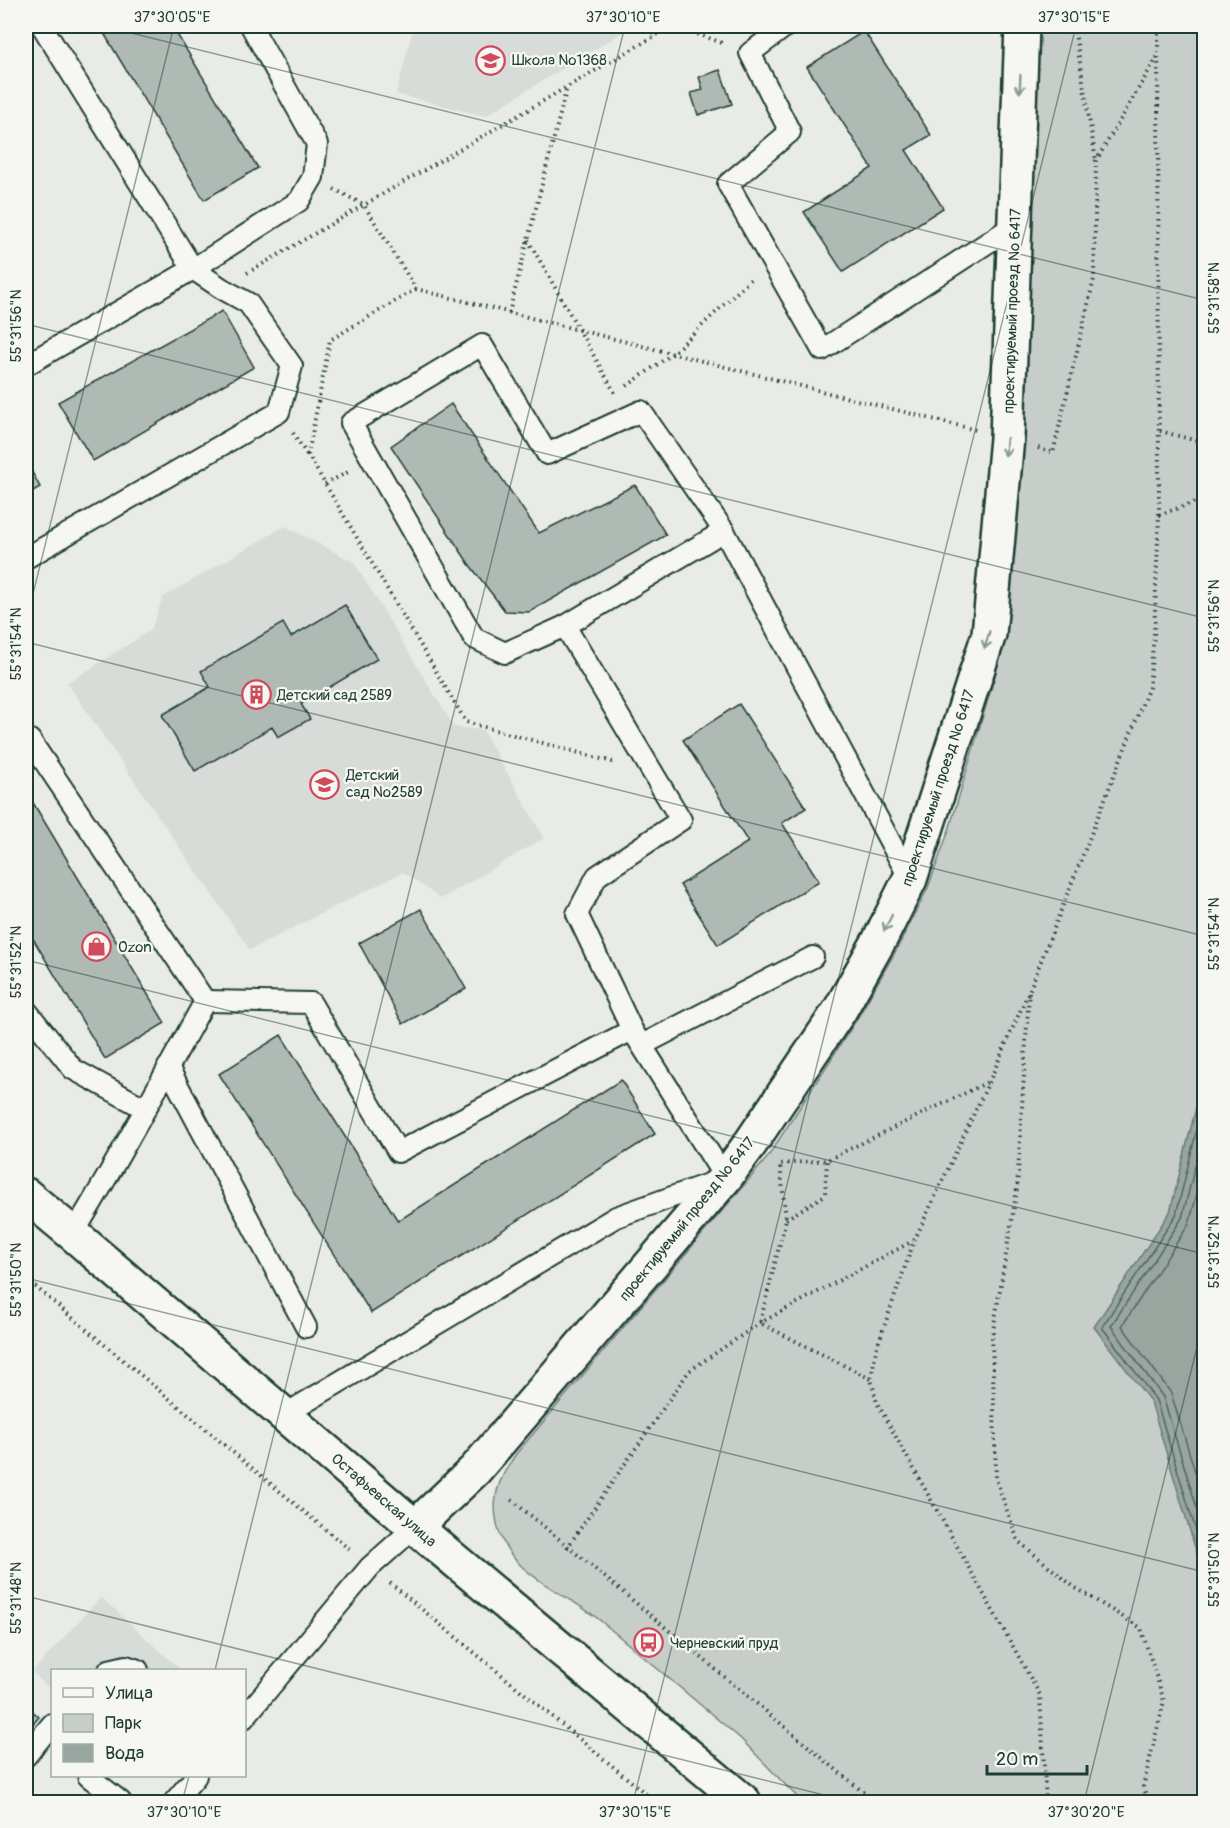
<svg xmlns="http://www.w3.org/2000/svg" width="1230" height="1828" viewBox="0 0 1230 1828" font-family="Pangolin,sans-serif">
<rect width="100%" height="100%" fill="#e9ebe7"/>
<filter id="ink" filterUnits="userSpaceOnUse"><feTurbulence type="fractalNoise" baseFrequency=".0167" numOctaves="2"/><feDisplacementMap in="SourceGraphic" scale="12" xChannelSelector="R" yChannelSelector="G"/><feConvolveMatrix kernelMatrix="1 2 1 2 8 2 1 2 1" color-interpolation-filters="sRGB"/></filter>
<g filter="url(#ink)">
<g fill="#d8dcd8">
<path d="M414,26H633L485,116L396,94Z"/>
<path d="M285,526L354,562L454,727L483,730L544,838L441,899L403,872L250,950L67,683L151,630L163,597Z"/>
<path d="M101,1597L181,1670H52V1691L32,1672Z"/>
</g>
<path fill="#c7cec9" stroke="#73867e" stroke-width="1.5" d="M1035,26H1204V1802H802L741,1739L602,1622C564,1590 503,1574 496,1518C492,1493 502,1474 516,1454L767,1158L857,1019L897,949L928,888L949,830L1002,652L1020,454Z"/>
<path fill="#99a6a0" stroke="#687c75" stroke-width="1.5" d="M1204,1075V1577L1151,1402L1094,1327L1170,1212Z"/>
<g fill="none" stroke-linecap="round" stroke-linejoin="round">
<g stroke="#50675f" stroke-width="1.5">
<path d="M1204,1100L1176,1215L1102,1327L1156,1400L1204,1557"/>
<path d="M1204,1131L1182,1218L1111,1326L1163,1397L1204,1531"/>
<path d="M1204,1168L1189,1224L1122,1326L1171,1393L1204,1501"/>
</g>
</g>
<g fill="#b0bab5" stroke="#1f3d34" stroke-width="1.5">
<path d="M122,26H172L258,168L204,200L105,35Z"/>
<path d="M864,31L931,135L906,150L943,208L843,272L804,212L872,168L807,67Z"/>
<path d="M720,70L732,104L698,115L691,93L703,90L699,77Z"/>
<path d="M222,311L254,367L93,461L58,402Z"/>
<path d="M451,404L539,533L635,485L666,535L529,612L505,611L469,564L391,446Z"/>
<path d="M26,461L40,487L26,495Z"/>
<path d="M345,605L377,659L301,704L310,719L278,737L272,727L195,771L162,715L210,687L201,671L283,623L291,637Z"/>
<path d="M739,704L806,808L782,823L819,881L718,945L680,885L748,842L683,740Z"/>
<path d="M26,791L165,1023L105,1059L26,927Z"/>
<path d="M421,909L466,989L403,1024L359,943Z"/>
<path d="M281,1035L398,1221L621,1080L655,1134L371,1313L219,1074Z"/>
<path d="M26,1705L39,1717L26,1732Z"/>
</g>
<g fill="none" stroke-linecap="round" stroke-linejoin="round">
<defs>
<g id="service">
<path d="M786,26L750,53L790,132L728,184L822,350L1015,225"/>
<path d="M26,365L193,269L299,201L313,177L317,144L251,26"/>
<path d="M26,558L279,412L292,366L248,303L221,288L193,269L42,26"/>
<path d="M565,626L505,653L474,638L351,423L482,345L547,454L641,411L724,531"/>
<path d="M26,743L30,740L205,1001C162,1079 120,1158 73,1234"/>
<path d="M205,1001L311,1003L398,1152L632,1030L725,1178L616,1217L284,1415"/>
<path d="M26,1010L73,1069L144,1108"/>
<path d="M632,1030L577,914L597,876L681,820L565,626L724,531L910,879"/>
<path d="M642,1045L813,957"/>
<path d="M168,1067L306,1327"/>
<path d="M109,1670L126,1666L138,1670"/>
<path d="M244,1718L370,1567L415,1527"/>
<path d="M26,1756L52,1724"/>
<path d="M88,1776L121,1802"/>
<path d="M174,1802L196,1776"/>
</g>
<path id="minor" d="M415,1527L475,1470L725,1178L750,1144L840,1010L880,939L910,879L989,634L1007,438L1022,26"/>
<path id="tertiary" d="M26,1195L73,1234L415,1527L744,1802"/>
</defs>
<use href="#service" stroke="#1f3d34" stroke-width="24"/>
<use href="#minor" stroke="#1f3d34" stroke-width="38"/>
<use href="#tertiary" stroke="#1f3d34" stroke-width="38"/>
<g stroke="#1f3d34" stroke-width="4" stroke-dasharray="1.5 4.5" stroke-linecap="butt">
<path d="M675,26L725,44"/>
<path d="M1074,26L1096,161"/>
<path d="M334,189L364,205L416,289L976,430"/>
<path d="M528,240L615,393"/>
<path d="M247,273L672,26"/>
<path d="M416,289L330,340L308,455L466,722L616,763"/>
<path d="M509,313L567,87"/>
<path d="M627,386L672,354L751,279"/>
<path d="M1160,431L1201,442L1204,447"/>
<path d="M293,433L307,455"/>
<path d="M1038,448L1053,453L1094,279L1096,161L1157,57"/>
<path d="M325,484L348,472"/>
<path d="M1159,515L1204,499"/>
<path d="M1029,992L1017,1189L992,1337L996,1479L1018,1541L1074,1587L1141,1628L1164,1701L1143,1787L1148,1802"/>
<path d="M786,1219L825,1195L827,1160"/>
<path d="M26,1279L350,1550"/>
<path d="M871,1379L760,1323L786,1219L780,1164L827,1160L988,1082"/>
<path d="M512,1500L875,1802"/>
<path d="M567,1548L689,1371L760,1323L913,1241"/>
<path d="M390,1583L656,1802"/>
<path d="M1046,1802L1040,1695L877,1403L871,1379L876,1350L914,1241L989,1082L1030,989L1149,687L1154,635L1159,515L1158,26"/>
</g>
<use href="#service" stroke="#f6f6f2" stroke-width="20"/>
<use href="#minor" stroke="#f6f6f2" stroke-width="33"/>
<use href="#tertiary" stroke="#f6f6f2" stroke-width="33"/>
</g>
<defs><path id="oneway-shaft" d="M-6 0H5M1.5-3L5.5 0L1.5 3" fill="none" stroke-width="1.6" stroke-linecap="round" stroke-linejoin="round" transform="scale(1.5)"/></defs>
<g stroke="#8a9a93">
<use href="#oneway-shaft" transform="translate(1020 84) rotate(92)"/>
<use href="#oneway-shaft" transform="translate(1006 447) rotate(95)"/>
<use href="#oneway-shaft" transform="translate(987 640) rotate(106)"/>
<use href="#oneway-shaft" transform="translate(888 923) rotate(116)"/>
</g>
</g>
<path fill="none" stroke="#1f3d34" stroke-width="1.5" stroke-opacity="0.45" d="M103,26L1204,300M26,324L1204,618M26,622L174,26M26,642L1204,936M26,960L1204,1254M26,1278L1204,1572M26,1596L852,1802M215,1670L625,26M182,1802L189,1776M633,1802L1076,26M1084,1802L1204,1319"/>
<defs>
<symbol id="school-ring" viewBox="-11 -11 22 22"><circle r="9.5" fill="#f6f6f2" stroke="#d1495b" stroke-width="1.5"/><path d="M0-5L7-2L0 1L-7-2ZM-4 1L0 2.5L4 1V4Q0 6-4 4Z" fill="#d1495b"/></symbol>
<symbol id="building-ring" viewBox="-11 -11 22 22"><circle r="9.5" fill="#f6f6f2" stroke="#d1495b" stroke-width="1.5"/><path d="M-4-6H4V6H1V3H-1V6H-4ZM-2.5-4.3h1.7v1.8h-1.7ZM.8-4.3h1.7v1.8H.8ZM-2.5-1h1.7V.8h-1.7ZM.8-1h1.7V.8H.8Z" fill="#d1495b"/></symbol>
<symbol id="shop-ring" viewBox="-11 -11 22 22"><circle r="9.5" fill="#f6f6f2" stroke="#d1495b" stroke-width="1.5"/><path d="M-5-2.5h2.3a2.7 3.5 0 0 1 5.4 0H5L5.5 6h-11ZM-1.5-2.5h3a1.5 2.3 0 0 0-3 0Z" fill="#d1495b"/></symbol>
<symbol id="bus-ring" viewBox="-11 -11 22 22"><circle r="9.5" fill="#f6f6f2" stroke="#d1495b" stroke-width="1.5"/><path d="M-5-6H5V4H4V6H2V4H-2V6H-4V4H-5ZM-3.5-4V0h7V-4ZM-3.5 1.2v1.5H-2V1.2ZM2 1.2v1.5H3.5V1.2Z" fill="#d1495b"/></symbol>
</defs>
<g fill-rule="evenodd">
<use href="#school-ring" x="474" y="44" width="33" height="33"/>
<use href="#building-ring" x="240" y="678" width="33" height="33"/>
<use href="#school-ring" x="308" y="768" width="33" height="33"/>
<use href="#shop-ring" x="80" y="930" width="33" height="33"/>
<use href="#bus-ring" x="632" y="1626" width="33" height="33"/>
</g>
<g text-anchor="middle" stroke-width="4.5" stroke-linejoin="round" paint-order="stroke">
<g font-size="15" fill="#1f3d34" stroke="#f6f6f2" text-anchor="start">
<text x="512" y="65">Школа №1368</text>
<text x="277" y="700">Детский сад 2589</text>
<text x="346" y="780">Детский<tspan x="346" dy="17">сад №2589</tspan></text>
<text x="118" y="952">Ozon</text>
<text x="670" y="1648">Черневский пруд</text>
</g>
<g font-size="15" fill="#1f3d34" stroke="#f6f6f2">
<text transform="translate(1012 311) rotate(-88)" y="5">проектируемый проезд № 6417</text>
<text transform="translate(938 788) rotate(-72)" y="5">проектируемый проезд № 6417</text>
<text transform="translate(687 1219) rotate(-51)" y="5">проектируемый проезд № 6417</text>
<text transform="translate(384 1500) rotate(41)" y="5">Остафьевская улица</text>
</g>
</g>
<rect width="1230" height="1828" fill="none" stroke="#f6f6f2" stroke-width="66"/>
<rect x="51" y="1669" width="195" height="108" fill="#f6f6f2" stroke="#a0aca6" stroke-width="1.5"/>
<rect x="63" y="1688" width="30" height="9" fill="#f6f6f2" stroke="#a0aca6" stroke-width="1.5"/>
<text x="105" y="1699" font-size="18" fill="#1f3d34">Улица</text>
<rect x="63" y="1714" width="30" height="18" fill="#c7cec9" stroke="#a0aca6" stroke-width="1.5"/>
<text x="105" y="1729" font-size="18" fill="#1f3d34">Парк</text>
<rect x="63" y="1744" width="30" height="18" fill="#99a6a0" stroke="#a0aca6" stroke-width="1.5"/>
<text x="105" y="1759" font-size="18" fill="#1f3d34">Вода</text>
<path d="M987 1765v9h100v-9" fill="none" stroke="#1f3d34" stroke-width="3"/>
<text x="996" y="1765" font-size="18" fill="#1f3d34" stroke="#f6f6f2" stroke-width="4.5" paint-order="stroke">20 m</text>
<rect x="33" y="33" width="1164" height="1762" fill="none" stroke="#1f3d34" stroke-width="2"/>
<g font-size="15" text-anchor="middle" fill="#1f3d34">
<text x="172" y="22">37°30'05"E</text>
<text x="623" y="22">37°30'10"E</text>
<text x="1074" y="22">37°30'15"E</text>
<text transform="translate(1214 298) rotate(-90)" y="5">55°31'58"N</text>
<text transform="translate(16 326) rotate(-90)" y="5">55°31'56"N</text>
<text transform="translate(1214 616) rotate(-90)" y="5">55°31'56"N</text>
<text transform="translate(16 644) rotate(-90)" y="5">55°31'54"N</text>
<text transform="translate(1214 934) rotate(-90)" y="5">55°31'54"N</text>
<text transform="translate(16 962) rotate(-90)" y="5">55°31'52"N</text>
<text transform="translate(1214 1252) rotate(-90)" y="5">55°31'52"N</text>
<text transform="translate(16 1280) rotate(-90)" y="5">55°31'50"N</text>
<text transform="translate(1214 1570) rotate(-90)" y="5">55°31'50"N</text>
<text transform="translate(16 1598) rotate(-90)" y="5">55°31'48"N</text>
<text x="184" y="1817">37°30'10"E</text>
<text x="635" y="1817">37°30'15"E</text>
<text x="1086" y="1817">37°30'20"E</text>
</g>
</svg>
